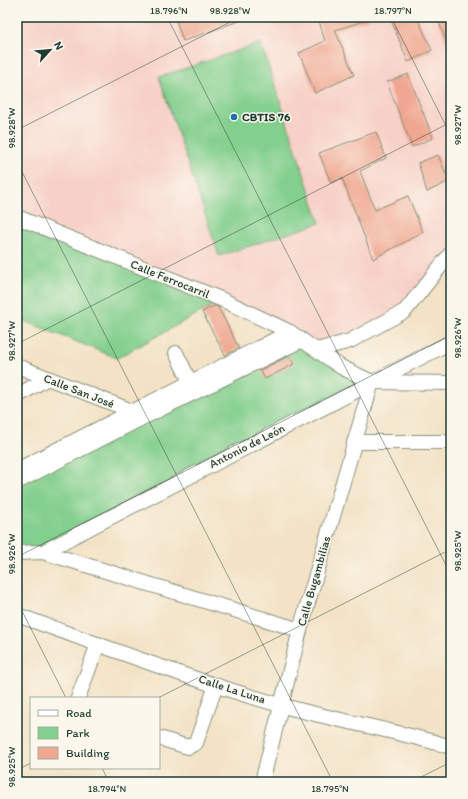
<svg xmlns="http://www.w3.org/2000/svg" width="468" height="799" viewBox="0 0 468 799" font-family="Itim,sans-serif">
<rect width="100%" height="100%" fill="#fbf7ec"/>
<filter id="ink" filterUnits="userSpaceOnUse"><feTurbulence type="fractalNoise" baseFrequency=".025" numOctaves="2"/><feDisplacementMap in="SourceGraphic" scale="8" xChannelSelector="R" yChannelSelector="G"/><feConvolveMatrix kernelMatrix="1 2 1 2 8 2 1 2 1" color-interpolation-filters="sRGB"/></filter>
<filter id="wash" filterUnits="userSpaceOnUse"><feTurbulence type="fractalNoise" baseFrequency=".012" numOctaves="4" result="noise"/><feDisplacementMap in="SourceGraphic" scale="16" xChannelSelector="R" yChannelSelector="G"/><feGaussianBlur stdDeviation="0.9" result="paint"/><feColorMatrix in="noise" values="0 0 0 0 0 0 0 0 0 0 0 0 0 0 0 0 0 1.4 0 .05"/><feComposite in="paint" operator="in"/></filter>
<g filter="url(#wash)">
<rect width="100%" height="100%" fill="#f3e2c5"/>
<path fill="#f7d1c7" d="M17,17H451V251L405,311L314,349L302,340L17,217Z"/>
<g fill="#83cf8d" stroke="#518660">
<path d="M261,43L320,223L219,256L159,77Z"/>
<path d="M17,217L223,300L117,358L17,318Z"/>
<path d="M302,340L372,382L43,552L17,553V470Z"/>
</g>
<g id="blocks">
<g fill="#f0a791">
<path d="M175,17H247V18L183,41Z"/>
<path d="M318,17H369L370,19L335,30L354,75L315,93L299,53L325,41Z"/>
<path d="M390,17H417L432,50L408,62Z"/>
<path d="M444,17H451L450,51L438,20Z"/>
<path d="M408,74L433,138L412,147L387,82Z"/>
<path d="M376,132L386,158L360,171L375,210L408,196L423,232L373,259L342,178L331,183L319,153Z"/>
<path d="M438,155L449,181L427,192L418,163Z"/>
<path d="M214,306L218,307L239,348L225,355L202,312Z"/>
<path d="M289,356L294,364L265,379L260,370Z"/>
</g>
</g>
</g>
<g filter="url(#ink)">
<use href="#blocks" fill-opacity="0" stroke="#89907c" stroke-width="1"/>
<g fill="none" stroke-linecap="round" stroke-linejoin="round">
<defs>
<g id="street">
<path d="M17,217L223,300L290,332L341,367L372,382L451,383"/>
<path d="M317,350L350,341L405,311L451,253"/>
<path d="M176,353L194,390"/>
<path d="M17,366L132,411L136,415"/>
<path d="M17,396L46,379"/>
<path d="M354,442H451"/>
<path d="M17,470L290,332"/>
<path d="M17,482L140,419L302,340"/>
<path d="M43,552L451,342"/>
<path d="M17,553L43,552L300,630"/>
<path d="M17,615C104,646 191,680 280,705C337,721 395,730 451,747"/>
<path d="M78,698L98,644"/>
<path d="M159,738L188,747L196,743L216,685"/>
<path d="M262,782L300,630L372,382"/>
</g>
</defs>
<use href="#street" stroke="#89907c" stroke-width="16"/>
<use href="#street" stroke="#fff" stroke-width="14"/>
</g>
</g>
<path fill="none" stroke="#1f3d34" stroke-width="1" stroke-opacity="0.45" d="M167,17L451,575M391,17L451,136M17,130L240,17M17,162L333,782M17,344L451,122M17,557L451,335M17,601L66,698M158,698L451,549M102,768L109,782M17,770L31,763M411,782L451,762"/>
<circle fill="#1f6fb2" stroke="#fbf7ec" stroke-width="1.5" cx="234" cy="117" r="4"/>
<g text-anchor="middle" stroke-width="3" stroke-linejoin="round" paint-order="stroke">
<g font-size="12" font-weight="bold" fill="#1f3d34" stroke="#fbf7ec" text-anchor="start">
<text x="242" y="121">CBTIS 76</text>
</g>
<g font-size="12" fill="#1f3d34" stroke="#fbf7ec">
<text transform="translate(170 279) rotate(22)" y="4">Calle Ferrocarril</text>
<text transform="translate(79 391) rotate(21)" y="4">Calle San José</text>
<text transform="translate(247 446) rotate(-27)" y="4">Antonio de León</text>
<text transform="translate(314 581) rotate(-74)" y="4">Calle Bugambilias</text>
<text transform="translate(232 689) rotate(18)" y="4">Calle La Luna</text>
</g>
</g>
<rect width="468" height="799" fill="none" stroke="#fbf7ec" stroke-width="44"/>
<rect x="30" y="697" width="130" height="72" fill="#fbf7ec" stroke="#a3ada2"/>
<rect x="38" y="710" width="20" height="6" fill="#ffffff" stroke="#a3ada2"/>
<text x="66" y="717" font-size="12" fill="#1f3d34">Road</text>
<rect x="38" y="727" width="20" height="12" fill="#83cf8d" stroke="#a3ada2"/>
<text x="66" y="737" font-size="12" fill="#1f3d34">Park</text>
<rect x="38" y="747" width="20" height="12" fill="#f0a791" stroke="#a3ada2"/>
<text x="66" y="757" font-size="12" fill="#1f3d34">Building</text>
<g transform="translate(50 50) rotate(63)" stroke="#fbf7ec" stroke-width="3" paint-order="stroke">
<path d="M0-3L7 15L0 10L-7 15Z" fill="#1f3d34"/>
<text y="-6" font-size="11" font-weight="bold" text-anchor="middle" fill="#1f3d34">N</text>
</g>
<rect x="22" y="22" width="424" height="755" fill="none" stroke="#1f3d34" stroke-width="1.5"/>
<g font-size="10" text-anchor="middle" fill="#1f3d34">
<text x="169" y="14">18.796°N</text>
<text x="230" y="14">98.928°W</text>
<text x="393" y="14">18.797°N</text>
<text transform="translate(457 125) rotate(-90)" y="4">98.927°W</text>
<text transform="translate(11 128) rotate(-90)" y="4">98.928°W</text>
<text transform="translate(457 338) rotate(-90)" y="4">98.926°W</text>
<text transform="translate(11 341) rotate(-90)" y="4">98.927°W</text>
<text transform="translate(457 551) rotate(-90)" y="4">98.925°W</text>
<text transform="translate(11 554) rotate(-90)" y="4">98.926°W</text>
<text transform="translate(11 767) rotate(-90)" y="4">98.925°W</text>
<text x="107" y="792">18.794°N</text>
<text x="330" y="792">18.795°N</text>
</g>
</svg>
